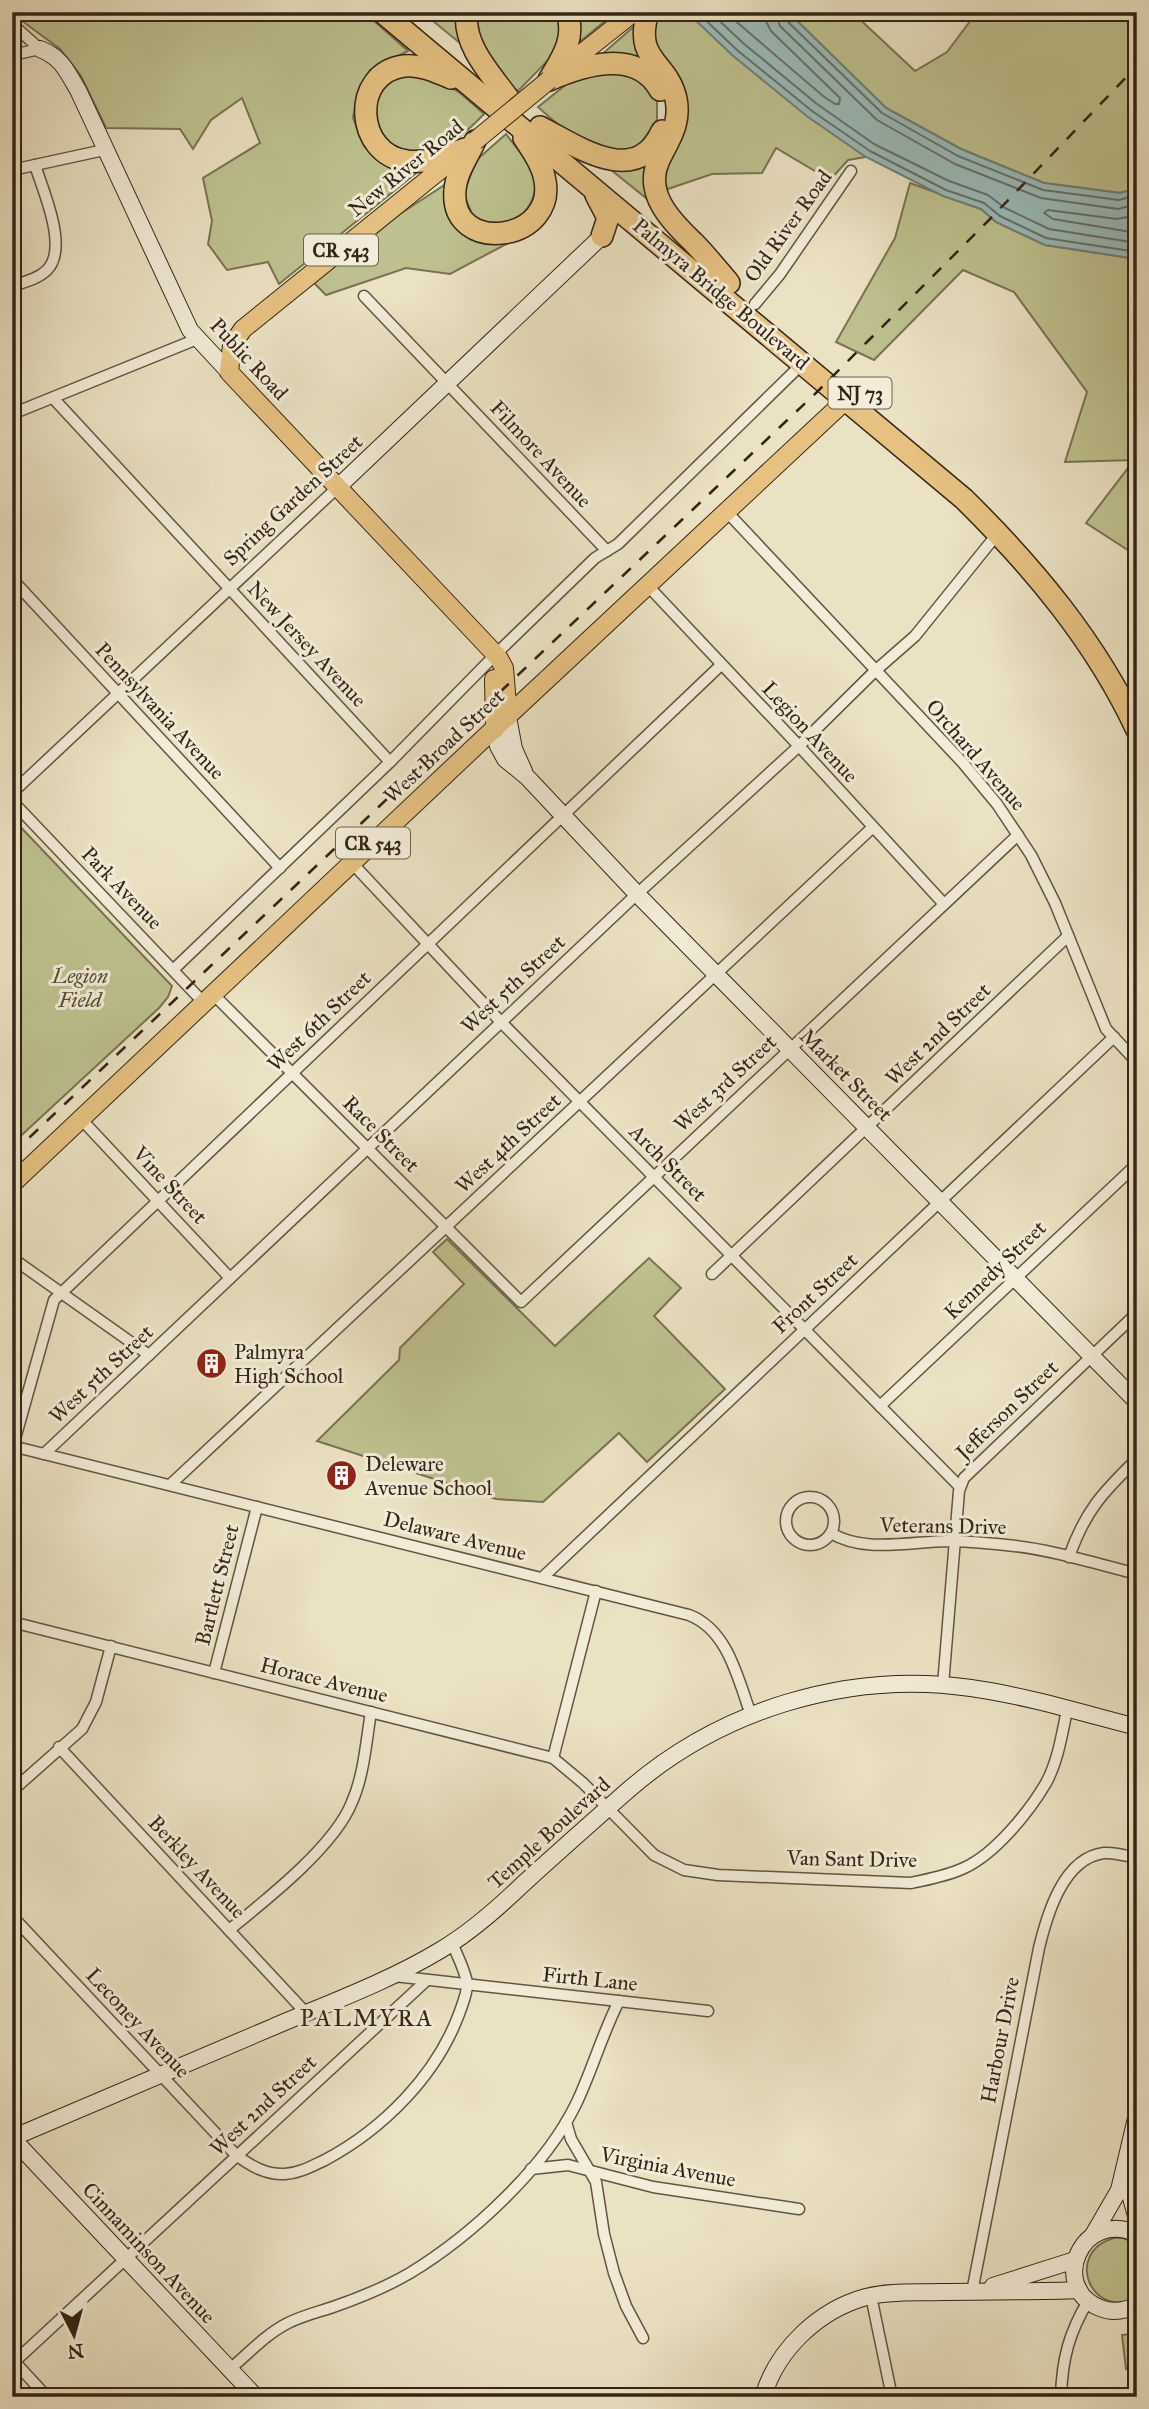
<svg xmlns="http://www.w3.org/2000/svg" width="1149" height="2409" viewBox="0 0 1149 2409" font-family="'IM FELL Great Primer',serif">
<rect width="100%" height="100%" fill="#ebe2c3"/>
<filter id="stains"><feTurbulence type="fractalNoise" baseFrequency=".00286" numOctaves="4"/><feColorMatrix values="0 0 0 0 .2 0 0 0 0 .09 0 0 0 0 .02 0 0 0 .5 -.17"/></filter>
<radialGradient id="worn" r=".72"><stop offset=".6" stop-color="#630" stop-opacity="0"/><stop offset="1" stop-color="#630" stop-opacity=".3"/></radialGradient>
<g fill="#bec18f" stroke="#797253" stroke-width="2">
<path d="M21,12H364L408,51L370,70L358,91L353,118L365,147L388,167L421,169L279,284L268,262L227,270L208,244L212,221L203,178L260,143L242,98L211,120L193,149L180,129L106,128L81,76L60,49L18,18Z"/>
<path d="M422,12H461V44Z"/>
<path d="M476,12H557L565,27L559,49L518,91L505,81L473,28Z"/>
<path d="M575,12H616L576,45Z"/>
<path d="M654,12H687C743,65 802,113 866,157L848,160L830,180L776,148L762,173L712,174L662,191V177L679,138L653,48Z"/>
<path d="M788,12H852L915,71L947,52L977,12H1137V188L1120,193L1044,183L961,149L886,108Z"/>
<path d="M639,22L653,71L600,56Z"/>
<path d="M596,73L633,75L651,89L657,102V120L637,149C592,158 570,135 538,107L568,83Z"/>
<path d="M396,76H430L459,92L484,114C460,139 448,147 414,156L382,140C374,111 370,98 396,76Z"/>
<path d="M506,134C533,168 552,190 513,224L475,221L464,195L472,164Z"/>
<path d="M656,153L651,202L605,165Z"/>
<path d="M449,182L453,218L471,239L510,242L450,274L406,268L326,295L314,283L400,214Z"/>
<path d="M910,183L981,209L996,222L1045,245L1137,259V556L1086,523L1134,460L1065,462L1087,392L1014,292L963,270L874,360L836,342L895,238Z"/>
<path d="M12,818L172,986L168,997L159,1008L12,1144Z"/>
<path d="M447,1239L555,1346L649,1258L681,1288L654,1316L725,1389L647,1462L619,1433L543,1502L496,1499L317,1441L399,1360L400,1348L464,1284L433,1252Z"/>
<path d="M1114,2238H1123L1137,2244V2297C1093,2322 1062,2253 1114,2238Z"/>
<path d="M1137,2333V2367L1126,2369L1122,2335Z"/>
</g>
<path fill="#9abcbb" stroke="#717f79" stroke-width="2" d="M687,12H788L886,108L961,149L1044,183L1120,193L1137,188V259L1045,245L996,222L981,209L943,196L866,157L808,117L732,55Z"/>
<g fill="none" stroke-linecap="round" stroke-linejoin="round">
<g stroke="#677069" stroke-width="2">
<path d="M697,12L737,50L812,111L870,151L946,190L984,203L1000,216L1046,238L1137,252"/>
<path d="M710,12L743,43L817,104L874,144L949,181L988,195L1005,208L1049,229L1137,243"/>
<path d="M725,12L823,96L835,104H839L840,98L771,31L766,21L765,12"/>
<path d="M775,12L780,26L877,120L955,164L1041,198L1118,209L1137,204"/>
<path d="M784,12L786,20L882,113L958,156L1043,190L1119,200L1137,195"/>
<path d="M1137,215L1117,219L1048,210L1044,213L1053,219L1137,233"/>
</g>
<defs>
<g id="street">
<path d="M12,24L40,49"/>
<path d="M12,55L40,49"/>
<path d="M12,170L104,150"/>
<path d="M12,286C24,282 38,279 47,270C69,248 43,191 35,165"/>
<path d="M364,296L607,551"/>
<path d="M755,304L780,274L851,171"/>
<path d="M53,398L390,762"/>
<path d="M12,414L197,339"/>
<path d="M727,512L963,763L997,804L1031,855L1055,903L1106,1029L1137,1062"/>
<path d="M12,579L280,868"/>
<path d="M648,586L799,746L944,904"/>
<path d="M12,793L338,487"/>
<path d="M12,801L204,1003"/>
<path d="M352,863L501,1022L960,1487"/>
<path d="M173,970L390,762L496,654L595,558L618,544L803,363"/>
<path d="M213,994L521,1302L1018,835"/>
<path d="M81,1119L230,1278"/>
<path d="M12,1258L149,1355"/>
<path d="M712,1274L1068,936"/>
<path d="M880,1406L1137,1164"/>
<path d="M12,1446L689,1615C728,1630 738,1679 751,1715"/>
<path d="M13,1446L54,1300L721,665"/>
<path d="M44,1454L637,894L799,746L875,671L915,636L998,533"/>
<path d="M170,1485L872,828"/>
<circle cx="810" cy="1521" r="24"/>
<path d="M831,1533C863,1553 910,1542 947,1541C966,1541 986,1543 1006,1545C1050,1549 1094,1563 1137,1574"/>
<path d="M1069,1557C1085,1511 1103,1492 1137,1459"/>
<path d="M542,1578L1114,1037"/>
<path d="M12,1622L553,1758L583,1783L654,1855L684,1870L718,1875L911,1883C929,1879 947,1876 964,1868C995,1854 1029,1812 1046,1783C1058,1761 1062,1734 1067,1710"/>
<path d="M214,1673L257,1507"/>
<path d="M943,1685L959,1491L964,1478L1137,1313"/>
<path d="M59,1747L306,2013"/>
<path d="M553,1758L596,1591"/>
<path d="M12,1791L82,1729L96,1702L111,1646"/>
<path d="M12,1916L236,2155C251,2166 266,2175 285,2174C300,2173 312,2166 325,2160C383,2129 436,2076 459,2014C462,2005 468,1992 467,1983C465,1970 457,1955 452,1943"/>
<path d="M229,1930C266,1900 335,1846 352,1802C364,1775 366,1742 371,1712"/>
<path d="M394,1976L708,2011"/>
<path d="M566,2122L571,2139L596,2182L604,2234L614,2273L626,2306L643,2338"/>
<path d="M531,2169L568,2165L653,2187L799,2209"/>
<path d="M972,2292L1039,1948C1047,1915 1063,1858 1104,1853C1115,1852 1126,1856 1137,1858"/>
<path d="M871,2296L892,2397"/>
<path d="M12,2359L47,2397"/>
<path d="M12,2364L427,1980"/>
<path d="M230,2369C248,2354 266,2334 288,2323C302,2316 318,2312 333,2307C359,2298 386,2287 410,2273C471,2236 545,2168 576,2104C592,2071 602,2034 619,2001"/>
<path d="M1061,2397C1062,2359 1069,2333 1088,2301"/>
</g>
<g id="secondary">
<path d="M40,49C62,58 66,70 78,90L190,330L229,372"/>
<path d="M338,487L602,236"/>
<path d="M508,717L514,749L524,771"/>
<path d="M495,729L498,746L505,759L527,777L637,894L1137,1402"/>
<path d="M1137,2167L1131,2198L1137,2219"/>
<path d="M1137,2234C1082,2208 1048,2287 1100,2308C1112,2313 1125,2311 1137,2305"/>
<path d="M1093,2235L1119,2190L1137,2114"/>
<path d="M993,2286L1075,2260"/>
<path d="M256,2397L12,2138C99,2101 186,2064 273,2027C329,2003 387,1982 439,1951C470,1933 497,1909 523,1884C557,1853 592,1822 626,1792C719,1710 848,1670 971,1688C1027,1696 1082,1713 1137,1727"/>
<path d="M763,2397C777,2349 819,2310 866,2297C890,2291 916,2293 941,2292C987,2291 1033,2292 1079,2290"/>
</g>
<g id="primary">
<path d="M557,73L634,12"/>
<path d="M461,153L243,329L232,345L229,372L498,657L504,668L508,717"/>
<path d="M494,679L495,729"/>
<path d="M12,1184L481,741L847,399"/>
</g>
<g id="highway">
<path d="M382,12L964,499C1033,567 1096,642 1137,730"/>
<path d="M467,12C462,46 493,76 511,102"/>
<path d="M648,12C633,62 668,61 676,99C681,124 669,139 659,160C643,193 672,222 693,242C706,255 717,269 729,283"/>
<path d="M451,78C437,72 419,64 404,66C350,73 355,155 407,161C426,164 447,155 465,149"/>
<path d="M549,80C584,65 637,48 660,90"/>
<path d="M549,80C562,58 576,39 567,12"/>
<path d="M540,127C577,146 636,189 662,131"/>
<path d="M475,141C468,156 456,173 455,190C449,257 561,242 544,176C541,162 532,150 524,138"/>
<path d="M596,195L608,218L602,236"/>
</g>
</defs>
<use href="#street" stroke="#625442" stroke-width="13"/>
<use href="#secondary" stroke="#342417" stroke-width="18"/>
<use href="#primary" stroke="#342417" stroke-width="20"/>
<use href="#highway" stroke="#342417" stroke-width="24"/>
<use href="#street" stroke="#f2ecd8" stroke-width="10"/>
<use href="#secondary" stroke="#f2ecd8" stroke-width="16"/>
<use href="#primary" stroke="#e6c182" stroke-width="18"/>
<use href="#highway" stroke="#e6c182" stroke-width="21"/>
<path stroke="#342417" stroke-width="2.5" stroke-dasharray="12 12" stroke-linecap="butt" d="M12,1154L818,391L989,220L1137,66"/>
<defs>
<path id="primary-bridge" d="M475,141L549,80"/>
</defs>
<use href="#primary-bridge" stroke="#342417" stroke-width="20" stroke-linecap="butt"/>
<use href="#primary-bridge" stroke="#e6c182" stroke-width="18"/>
</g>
<defs>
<symbol id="building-disc" viewBox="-11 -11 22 22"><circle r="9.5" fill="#8f2418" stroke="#f2ecd8"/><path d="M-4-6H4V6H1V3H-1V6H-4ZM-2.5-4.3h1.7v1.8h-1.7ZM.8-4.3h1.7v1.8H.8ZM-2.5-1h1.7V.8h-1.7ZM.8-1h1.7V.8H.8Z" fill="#fff"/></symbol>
</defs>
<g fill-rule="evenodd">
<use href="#building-disc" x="194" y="1346" width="35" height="35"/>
<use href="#building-disc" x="324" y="1458" width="35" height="35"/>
</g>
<g text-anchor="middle" stroke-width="6" stroke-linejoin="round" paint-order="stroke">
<g fill="#f2ecd8" stroke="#6d6051" stroke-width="2">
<rect x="304" y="234.5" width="74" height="31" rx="5"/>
<rect x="828.5" y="377.5" width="63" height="31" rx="5"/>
<rect x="336" y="827.5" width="74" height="31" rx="5"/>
</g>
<g font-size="19" font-weight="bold" fill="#342417">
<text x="341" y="257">CR 543</text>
<text x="860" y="400">NJ 73</text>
<text x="373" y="850">CR 543</text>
</g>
<g font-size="21" fill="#342417" stroke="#f2ecd8">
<text transform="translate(406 168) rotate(-39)" y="7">New River Road</text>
<text transform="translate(788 226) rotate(-54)" y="7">Old River Road</text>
<text transform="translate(721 294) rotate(40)" y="7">Palmyra Bridge Boulevard</text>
<text transform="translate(249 359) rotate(47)" y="7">Public Road</text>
<text transform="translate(541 454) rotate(47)" y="7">Filmore Avenue</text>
<text transform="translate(293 500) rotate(-43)" y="7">Spring Garden Street</text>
<text transform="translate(307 644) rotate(47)" y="7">New Jersey Avenue</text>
<text transform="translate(160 711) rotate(47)" y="7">Pennsylvania Avenue</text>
<text transform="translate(810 732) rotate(47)" y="7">Legion Avenue</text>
<text transform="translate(444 746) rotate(-43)" y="7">West Broad Street</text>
<text transform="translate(976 755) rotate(49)" y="7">Orchard Avenue</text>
<text transform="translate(122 888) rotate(46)" y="7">Park Avenue</text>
<text transform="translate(513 984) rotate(-43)" y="7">West 5th Street</text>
<text transform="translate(319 1021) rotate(-44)" y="7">West 6th Street</text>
<text transform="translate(938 1034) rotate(-44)" y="7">West 2nd Street</text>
<text transform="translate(846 1075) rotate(45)" y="7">Market Street</text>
<text transform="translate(725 1083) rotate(-43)" y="7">West 3rd Street</text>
<text transform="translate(381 1134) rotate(45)" y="7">Race Street</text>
<text transform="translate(508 1143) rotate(-43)" y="7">West 4th Street</text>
<text transform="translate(668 1163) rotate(45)" y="7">Arch Street</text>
<text transform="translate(170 1185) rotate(47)" y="7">Vine Street</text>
<text transform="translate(995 1270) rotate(-44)" y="7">Kennedy Street</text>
<text transform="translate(815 1293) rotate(-43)" y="7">Front Street</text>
<text transform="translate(101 1374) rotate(-43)" y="7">West 5th Street</text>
<text transform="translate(1007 1410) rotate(-44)" y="7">Jefferson Street</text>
<text transform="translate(943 1526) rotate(1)" y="7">Veterans Drive</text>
<text transform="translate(455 1536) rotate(14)" y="7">Delaware Avenue</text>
<text transform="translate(217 1585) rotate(-76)" y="7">Bartlett Street</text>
<text transform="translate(324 1680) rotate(14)" y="7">Horace Avenue</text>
<text transform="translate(549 1833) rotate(-42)" y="7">Temple Boulevard</text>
<text transform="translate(852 1859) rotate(1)" y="7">Van Sant Drive</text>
<text transform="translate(197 1867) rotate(47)" y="7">Berkley Avenue</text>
<text transform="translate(590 1979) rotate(6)" y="7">Firth Lane</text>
<text transform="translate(138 2023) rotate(47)" y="7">Leconey Avenue</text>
<text transform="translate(1000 2040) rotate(-79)" y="7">Harbour Drive</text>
<text transform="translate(263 2105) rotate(-43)" y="7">West 2nd Street</text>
<text transform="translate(668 2167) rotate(11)" y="7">Virginia Avenue</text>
<text transform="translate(149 2253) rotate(47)" y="7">Cinnaminson Avenue</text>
</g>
<g font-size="21" font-style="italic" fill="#564b35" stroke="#f2ecd8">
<text x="80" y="983">Legion<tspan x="80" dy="24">Field</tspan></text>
</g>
<g font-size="21" fill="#342417" stroke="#f2ecd8" text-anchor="start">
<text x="234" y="1359">Palmyra<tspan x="234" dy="24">High School</tspan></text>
<text x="365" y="1471">Deleware<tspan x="365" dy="24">Avenue School</tspan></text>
</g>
<g font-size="24" letter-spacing="2" fill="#342417" stroke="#f2ecd8">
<text x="367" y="2026">PALMYRA</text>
</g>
</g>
<rect width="1149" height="2409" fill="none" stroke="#ebe2c3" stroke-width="42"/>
<rect x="14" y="14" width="1121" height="2381" fill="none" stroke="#342417" stroke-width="3.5"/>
<rect x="21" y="21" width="1107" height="2367" fill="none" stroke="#342417" stroke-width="2"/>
<g transform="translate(74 2335) rotate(174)" stroke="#f2ecd8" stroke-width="5" paint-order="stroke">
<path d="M0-5L12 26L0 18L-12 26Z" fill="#342417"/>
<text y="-10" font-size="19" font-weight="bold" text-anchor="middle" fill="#342417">N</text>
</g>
<rect width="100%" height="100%" filter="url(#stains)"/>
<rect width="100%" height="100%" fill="url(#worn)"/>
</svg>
